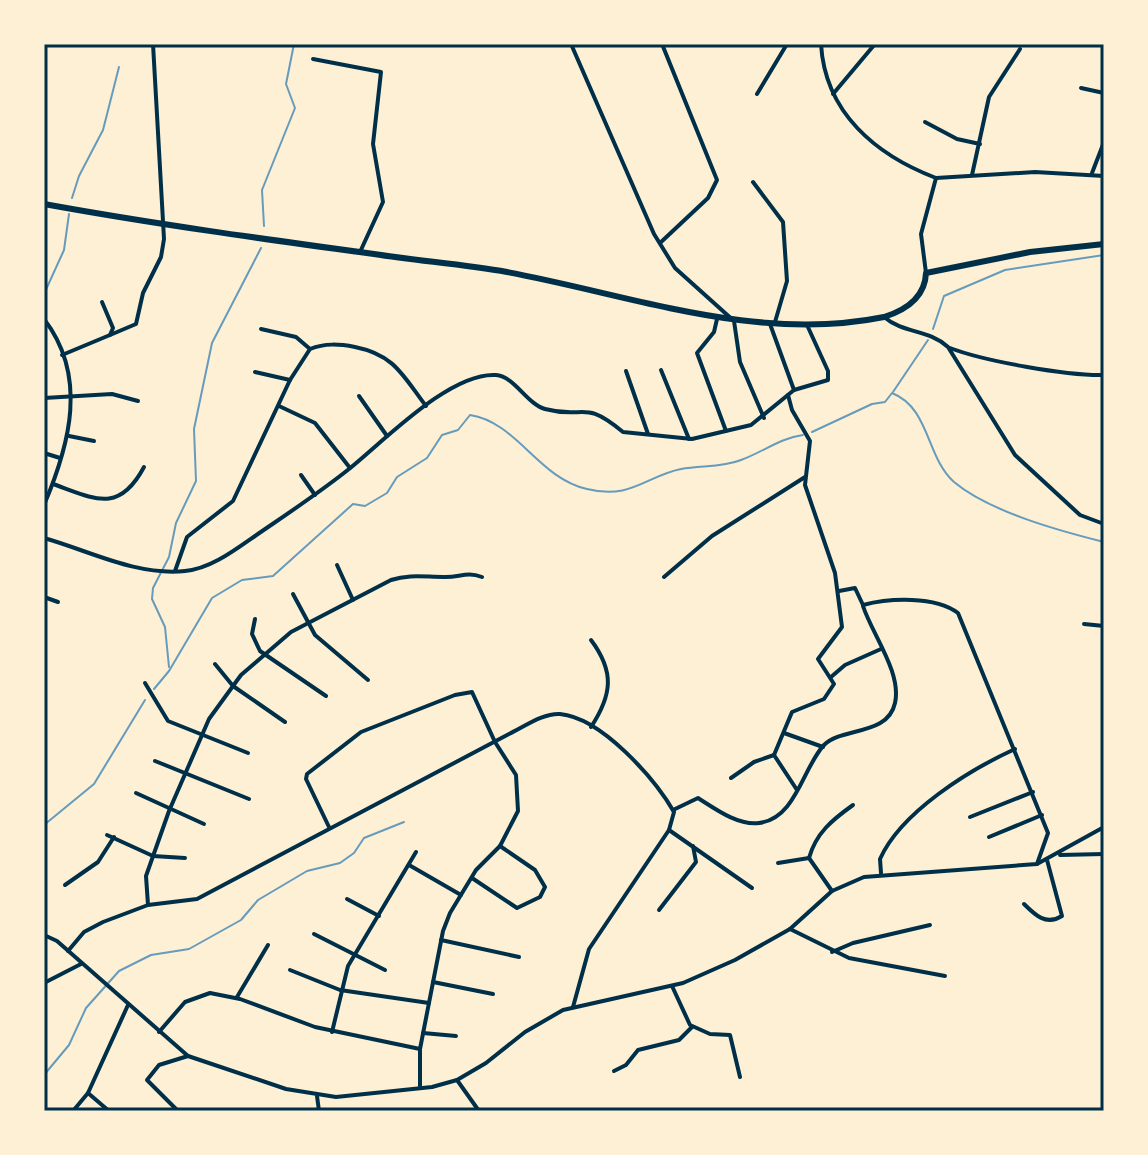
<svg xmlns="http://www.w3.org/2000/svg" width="1148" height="1155" viewBox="0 0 1148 1155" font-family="Mulish,sans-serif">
<rect width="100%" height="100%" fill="#fdf0d5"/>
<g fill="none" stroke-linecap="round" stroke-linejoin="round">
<g stroke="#669bbc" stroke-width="2">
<path d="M72,198L79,176L103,130L119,67"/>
<path d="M264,226L262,190L295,108L286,84L294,44"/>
<path d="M44,294L64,250L69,214"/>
<path d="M933,329L944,296L1005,270L1104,255"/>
<path d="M893,392L928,340"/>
<path d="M812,432L872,404L885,402L892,393C930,408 926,457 954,482C990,512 1060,531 1104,542"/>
<path d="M169,667L165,627L152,599L153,588L169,557L176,523L196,481L194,429L212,343L261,248"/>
<path d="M154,689L169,671L212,598L242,580L273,576L353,504L365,506L387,493L397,477L427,458L442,435L458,430L470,415C517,422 538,478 587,489C631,500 646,476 681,469C701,465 721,468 741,460C763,452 780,438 803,435"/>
<path d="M44,825L94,784L145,700"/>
<path d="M44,1075L69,1045L86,1008L119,971L151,955L189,949L241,920L258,900L307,871L340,863L354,853L364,838L404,822"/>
</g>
<g stroke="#003049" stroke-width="4">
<path d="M571,44L654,234L675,268L734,321L740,362L764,418"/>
<path d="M821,44C825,113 876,155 936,178L921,234L926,273"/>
<path d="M313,59L381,72L373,144L383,202L360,252"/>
<path d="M1081,88L1104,93"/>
<path d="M757,94L787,44"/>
<path d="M833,94L875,44"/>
<path d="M925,122L957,139L980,144"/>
<path d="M1092,173L1104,142"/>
<path d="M972,175L989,97L1020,49"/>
<path d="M936,178L1035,172L1104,176"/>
<path d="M753,182L783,222L787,281L775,322"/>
<path d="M660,243L708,198L717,180L662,44"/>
<path d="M884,317C904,334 928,329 948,347L1015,455L1080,515L1104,524"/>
<path d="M44,319C88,376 70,444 44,505"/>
<path d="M717,319L714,332L697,353L726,431"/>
<path d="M770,324L794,390"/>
<path d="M261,329L296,337L310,349"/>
<path d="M110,335L136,324L143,293L161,257L164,239L153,44"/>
<path d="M950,348C984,361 1067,376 1104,375"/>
<path d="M62,355L110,335L113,328L102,302"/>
<path d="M661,370L689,439"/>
<path d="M626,371L648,434"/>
<path d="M255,372L290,380"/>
<path d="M359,396L387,436"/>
<path d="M44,398L112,394L138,401"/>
<path d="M279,406L315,423L350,468"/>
<path d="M69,436L94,441"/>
<path d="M44,453L60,458"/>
<path d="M301,475L315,495"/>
<path d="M53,484C95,499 119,514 144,467"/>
<path d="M44,538C90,551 136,576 185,571C210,569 235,550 255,536C287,514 319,493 349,469C384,441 450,372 496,375C514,376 527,404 545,409C586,420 582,398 623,432L692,439L751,425L794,390L828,380V371L807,325"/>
<path d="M337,565L353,600"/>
<path d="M175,571L187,537L233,501L290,380L310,349C325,343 339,344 355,347C395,355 403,376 426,406"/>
<path d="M664,577L712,536L805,477"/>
<path d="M839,591L855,588L863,605C890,598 935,596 958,613L1048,833L1037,864"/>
<path d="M293,594L315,635L368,680"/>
<path d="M44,597L58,602"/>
<path d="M255,619L252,634L260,651L326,696"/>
<path d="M1084,624L1104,626"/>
<path d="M591,640C615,672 612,695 591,727"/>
<path d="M215,664L233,686L285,722"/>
<path d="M831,677L845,665L881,649"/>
<path d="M145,683L168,721L248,753"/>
<path d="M784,733L823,747"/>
<path d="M774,755L797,790"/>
<path d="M155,761L249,799"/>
<path d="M731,778L754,762L774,755L792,712L824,699L834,684L818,659L842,627L835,573L805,485L810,441L792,410L788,395"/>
<path d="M136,793L204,824"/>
<path d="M673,810L698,798C714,808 738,826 759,823C796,819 803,767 824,745C842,727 888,736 895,703C902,673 872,634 863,606"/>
<path d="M970,817L1033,792"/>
<path d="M329,827L306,779L307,774L361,732L455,695L472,692L495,742L516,775L518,811L500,846L476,870L450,913L443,931L420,1049V1086"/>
<path d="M669,830L752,888"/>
<path d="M107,835L153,856L185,858"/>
<path d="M989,837L1042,815"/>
<path d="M1060,855L1104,854"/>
<path d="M809,858C816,833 832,820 853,805"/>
<path d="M809,858L832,891"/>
<path d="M778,863L809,858"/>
<path d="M409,865L461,895"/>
<path d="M881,873L880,859C901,812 969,770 1015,749"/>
<path d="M472,878L517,908L540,897L545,887L535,870L500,846"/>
<path d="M65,885L98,862L114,837"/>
<path d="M347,899L379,916"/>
<path d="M1024,904C1035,915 1046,926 1062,916L1047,860"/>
<path d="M148,905L146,876L169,811L209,719L241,675L291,632L391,580C409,574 425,577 443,577C459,578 466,571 482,577"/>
<path d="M659,910L696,862L693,846"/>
<path d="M790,929L849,958L945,976"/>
<path d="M314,934L385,970"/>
<path d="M44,935L57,941L188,1056L286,1089L336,1097L432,1087L457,1080L486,1063L525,1032L563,1010L683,983L735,960L790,929L832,891L864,877L1037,864L1104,827"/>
<path d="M441,940L519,957"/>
<path d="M68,951L84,932L103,922L148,905L197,899L509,734C524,727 543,713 560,714C602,718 655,779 674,812L669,830L589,949L573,1007"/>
<path d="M832,952L853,943L930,925"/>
<path d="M290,970L340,990L429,1003"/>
<path d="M433,982L493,994"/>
<path d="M44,983L81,964"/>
<path d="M672,986L690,1025L710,1034L730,1035L740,1077"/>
<path d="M237,997L268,945"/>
<path d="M159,1032L185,1002L210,993L240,999L315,1027L420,1049"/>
<path d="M332,1032L348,966L416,852"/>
<path d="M423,1033L456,1036"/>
<path d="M614,1071L626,1065L638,1050L679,1040L692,1027"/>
<path d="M457,1080L479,1111"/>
<path d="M317,1096L319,1111"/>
<path d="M73,1111L88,1093"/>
<path d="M109,1111L88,1093L128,1005"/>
<path d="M178,1111L147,1080L159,1065L188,1056"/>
</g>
<path stroke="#003049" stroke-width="6" d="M44,204C154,224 264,239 374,254C418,261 463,264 507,272C631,295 756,343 884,317C906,310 925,298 926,273L1030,252L1104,244"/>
</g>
<rect width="1148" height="1155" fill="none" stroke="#fdf0d5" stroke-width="92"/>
<rect x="46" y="46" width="1056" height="1063" fill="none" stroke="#003049" stroke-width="3"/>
</svg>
